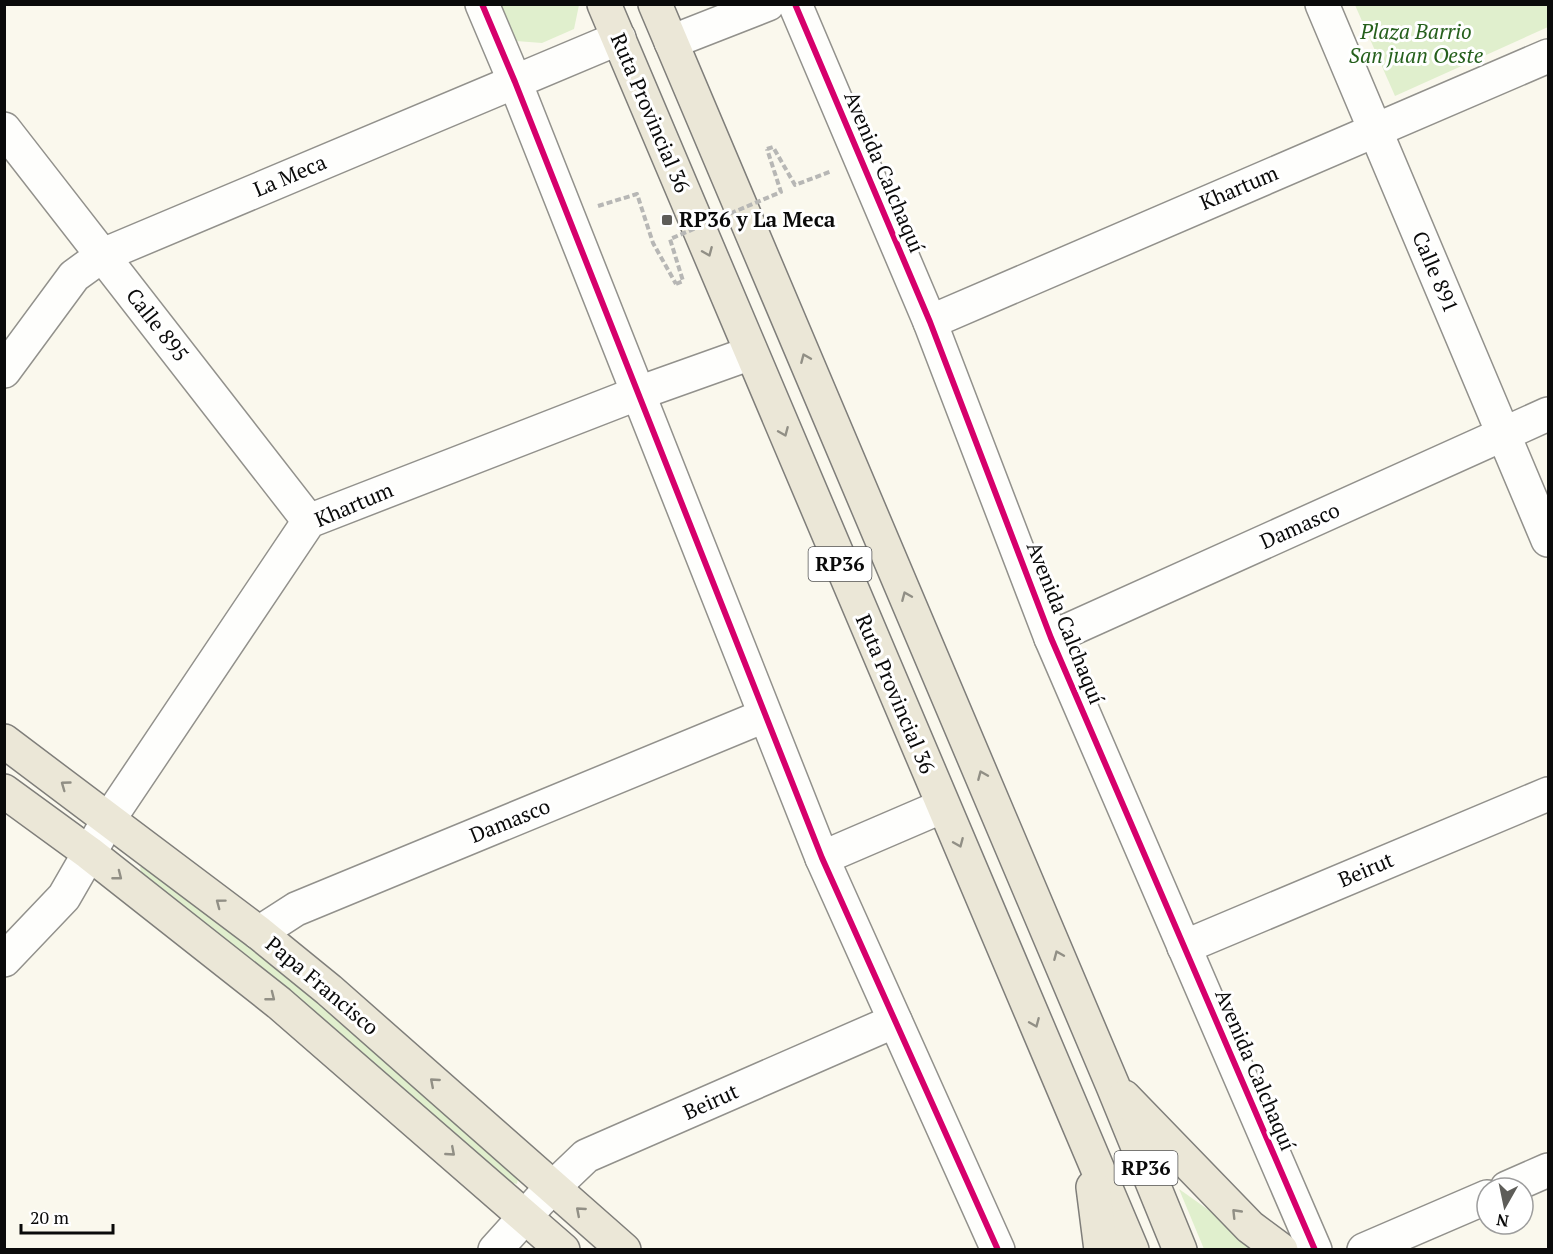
<svg xmlns="http://www.w3.org/2000/svg" width="1553" height="1254" viewBox="0 0 1553 1254" font-family="'PT Serif',serif">
<rect width="100%" height="100%" fill="#faf8ed"/>
<g fill="#e0efcd">
<path d="M501,5H579L574,29L542,43L516,41Z"/>
<path d="M1355,5H1548V27L1395,96Z"/>
<path d="M149,866L281,969L518,1178L517,1184L510,1182L142,875L140,867Z"/>
<path d="M1179,1189L1210,1211L1250,1249H1204Z"/>
</g>
<g fill="none" stroke-linecap="round" stroke-linejoin="round">
<defs>
<g id="minor">
<path d="M482,4L515,82L822,858L998,1250"/>
<path d="M795,4L930,322L1051,638L1315,1250"/>
<path d="M1322,4L1548,540"/>
<path d="M671,42L768,4"/>
<path d="M4,129L309,521"/>
<path d="M930,322L1548,56"/>
<path d="M4,371L74,276L103,255L619,38"/>
<path d="M1051,638L1548,414"/>
<path d="M822,858L943,806"/>
<path d="M259,933L296,909L764,716"/>
<path d="M1184,947L1548,794"/>
<path d="M4,960L64,897L109,819L309,521L636,394L751,353"/>
<path d="M1507,1188L1548,1170"/>
<path d="M495,1250L540,1200L586,1156L895,1021"/>
<path d="M1364,1250L1487,1197"/>
</g>
<g id="major">
<path d="M604,4L1132,1250"/>
<path d="M655,4L1113,1086L1180,1250"/>
<path d="M4,741L259,933L329,990L624,1250"/>
<path d="M4,791L89,853L279,1003L563,1250"/>
<path d="M1124,1097L1250,1227L1281,1250"/>
<path d="M1093,1187L1101,1250"/>
</g>
</defs>
<use href="#minor" stroke="#92918c" stroke-width="36"/>
<use href="#major" stroke="#7f7e7a" stroke-width="36"/>
<g stroke="#b7b7b5" stroke-width="4" stroke-dasharray="6 3" stroke-linecap="butt">
<path d="M767,149L773,147L795,185L832,171"/>
<path d="M598,206L637,194L653,243L676,284"/>
</g>
<use href="#minor" stroke="#fefefc" stroke-width="33"/>
<use href="#major" stroke="#ebe7d7" stroke-width="33"/>
<path stroke="#b7b7b5" stroke-width="4" stroke-dasharray="6 3" stroke-linecap="butt" d="M676,284L683,281L670,239L781,192L767,149"/>
<defs>
<g id="cycleway">
<path d="M482,4L515,82L822,858L998,1250"/>
<path d="M795,4L930,322L1051,638L1315,1250"/>
</g>
</defs>
<use href="#cycleway" stroke="#fff" stroke-width="10"/>
<use href="#cycleway" stroke="#d6006c" stroke-width="6"/>
</g>
<defs><path id="oneway-chevron" d="M-2-3.5L2.5 0L-2 3.5" fill="none" stroke-width="1.6" stroke-linecap="round" stroke-linejoin="round" transform="scale(1.5)"/></defs>
<g stroke="#918f85">
<use href="#oneway-chevron" transform="translate(708 252) rotate(67)"/>
<use href="#oneway-chevron" transform="translate(805 358) rotate(-113)"/>
<use href="#oneway-chevron" transform="translate(784 432) rotate(67)"/>
<use href="#oneway-chevron" transform="translate(906 596) rotate(-113)"/>
<use href="#oneway-chevron" transform="translate(982 775) rotate(-113)"/>
<use href="#oneway-chevron" transform="translate(65 785) rotate(-144)"/>
<use href="#oneway-chevron" transform="translate(959 843) rotate(67)"/>
<use href="#oneway-chevron" transform="translate(118 876) rotate(38)"/>
<use href="#oneway-chevron" transform="translate(220 903) rotate(-143)"/>
<use href="#oneway-chevron" transform="translate(1058 955) rotate(-113)"/>
<use href="#oneway-chevron" transform="translate(271 997) rotate(38)"/>
<use href="#oneway-chevron" transform="translate(1035 1023) rotate(67)"/>
<use href="#oneway-chevron" transform="translate(434 1082) rotate(-139)"/>
<use href="#oneway-chevron" transform="translate(451 1152) rotate(41)"/>
<use href="#oneway-chevron" transform="translate(580 1211) rotate(-139)"/>
<use href="#oneway-chevron" transform="translate(1236 1213) rotate(-134)"/>
</g>
<rect fill="#5e5d59" stroke="#fff" stroke-width="2" x="661" y="214" width="12" height="12" rx="3"/>
<g text-anchor="middle" stroke-width="6" stroke-linejoin="round" paint-order="stroke">
<g fill="#fff" stroke="#545454" stroke-width="1.5">
<rect x="808.5" y="547" width="63" height="34" rx="4.5"/>
<rect x="1114.5" y="1151" width="63" height="34" rx="4.5"/>
</g>
<g font-size="20" font-weight="bold" fill="#0a0a0a">
<text x="840" y="571">RP36</text>
<text x="1146" y="1175">RP36</text>
</g>
<g font-size="21" font-style="italic" fill="#26601d" stroke="#fff">
<text x="1416" y="39">Plaza Barrio<tspan x="1416" dy="24">San juan Oeste</tspan></text>
</g>
<g font-size="21" fill="#0a0a0a" stroke="#fff">
<text transform="translate(650 113) rotate(67)" y="7">Ruta Provincial 36</text>
<text transform="translate(884 172) rotate(67)" y="7">Avenida Calchaquí</text>
<text transform="translate(290 176) rotate(-23)" y="7">La Meca</text>
<text transform="translate(1239 188) rotate(-23)" y="7">Khartum</text>
<text transform="translate(1435 272) rotate(67)" y="7">Calle 891</text>
<text transform="translate(157 325) rotate(52)" y="7">Calle 895</text>
<text transform="translate(354 505) rotate(-23)" y="7">Khartum</text>
<text transform="translate(1300 526) rotate(-24)" y="7">Damasco</text>
<text transform="translate(1065 623) rotate(68)" y="7">Avenida Calchaquí</text>
<text transform="translate(895 694) rotate(67)" y="7">Ruta Provincial 36</text>
<text transform="translate(510 821) rotate(-22)" y="7">Damasco</text>
<text transform="translate(1366 870) rotate(-23)" y="7">Beirut</text>
<text transform="translate(322 986) rotate(40)" y="7">Papa Francisco</text>
<text transform="translate(1255 1070) rotate(67)" y="7">Avenida Calchaquí</text>
<text transform="translate(711 1102) rotate(-24)" y="7">Beirut</text>
</g>
<g font-size="21" font-weight="bold" fill="#0a0a0a" stroke="#fff" text-anchor="start">
<text x="679" y="227">RP36 y La Meca</text>
</g>
</g>
<rect width="1553" height="1254" fill="none" stroke="#0a0a0a" stroke-width="12"/>
<g transform="translate(1505 1206) rotate(189)"><circle r="28" fill="#ffffff" stroke="#9d9d9d" stroke-width="1.5"/>
<path d="M0-4.5L10 22L0 15L-10 22Z" fill="#5e5d59"/>
<text y="-9" font-size="16" font-weight="bold" text-anchor="middle" fill="#0a0a0a">N</text>
</g>
<path d="M21 1224v9h92v-9" fill="none" stroke="#0a0a0a" stroke-width="3"/>
<text x="30" y="1224" font-size="18" fill="#0a0a0a" stroke="#ffffff" stroke-width="4.5" paint-order="stroke">20 m</text>
</svg>
